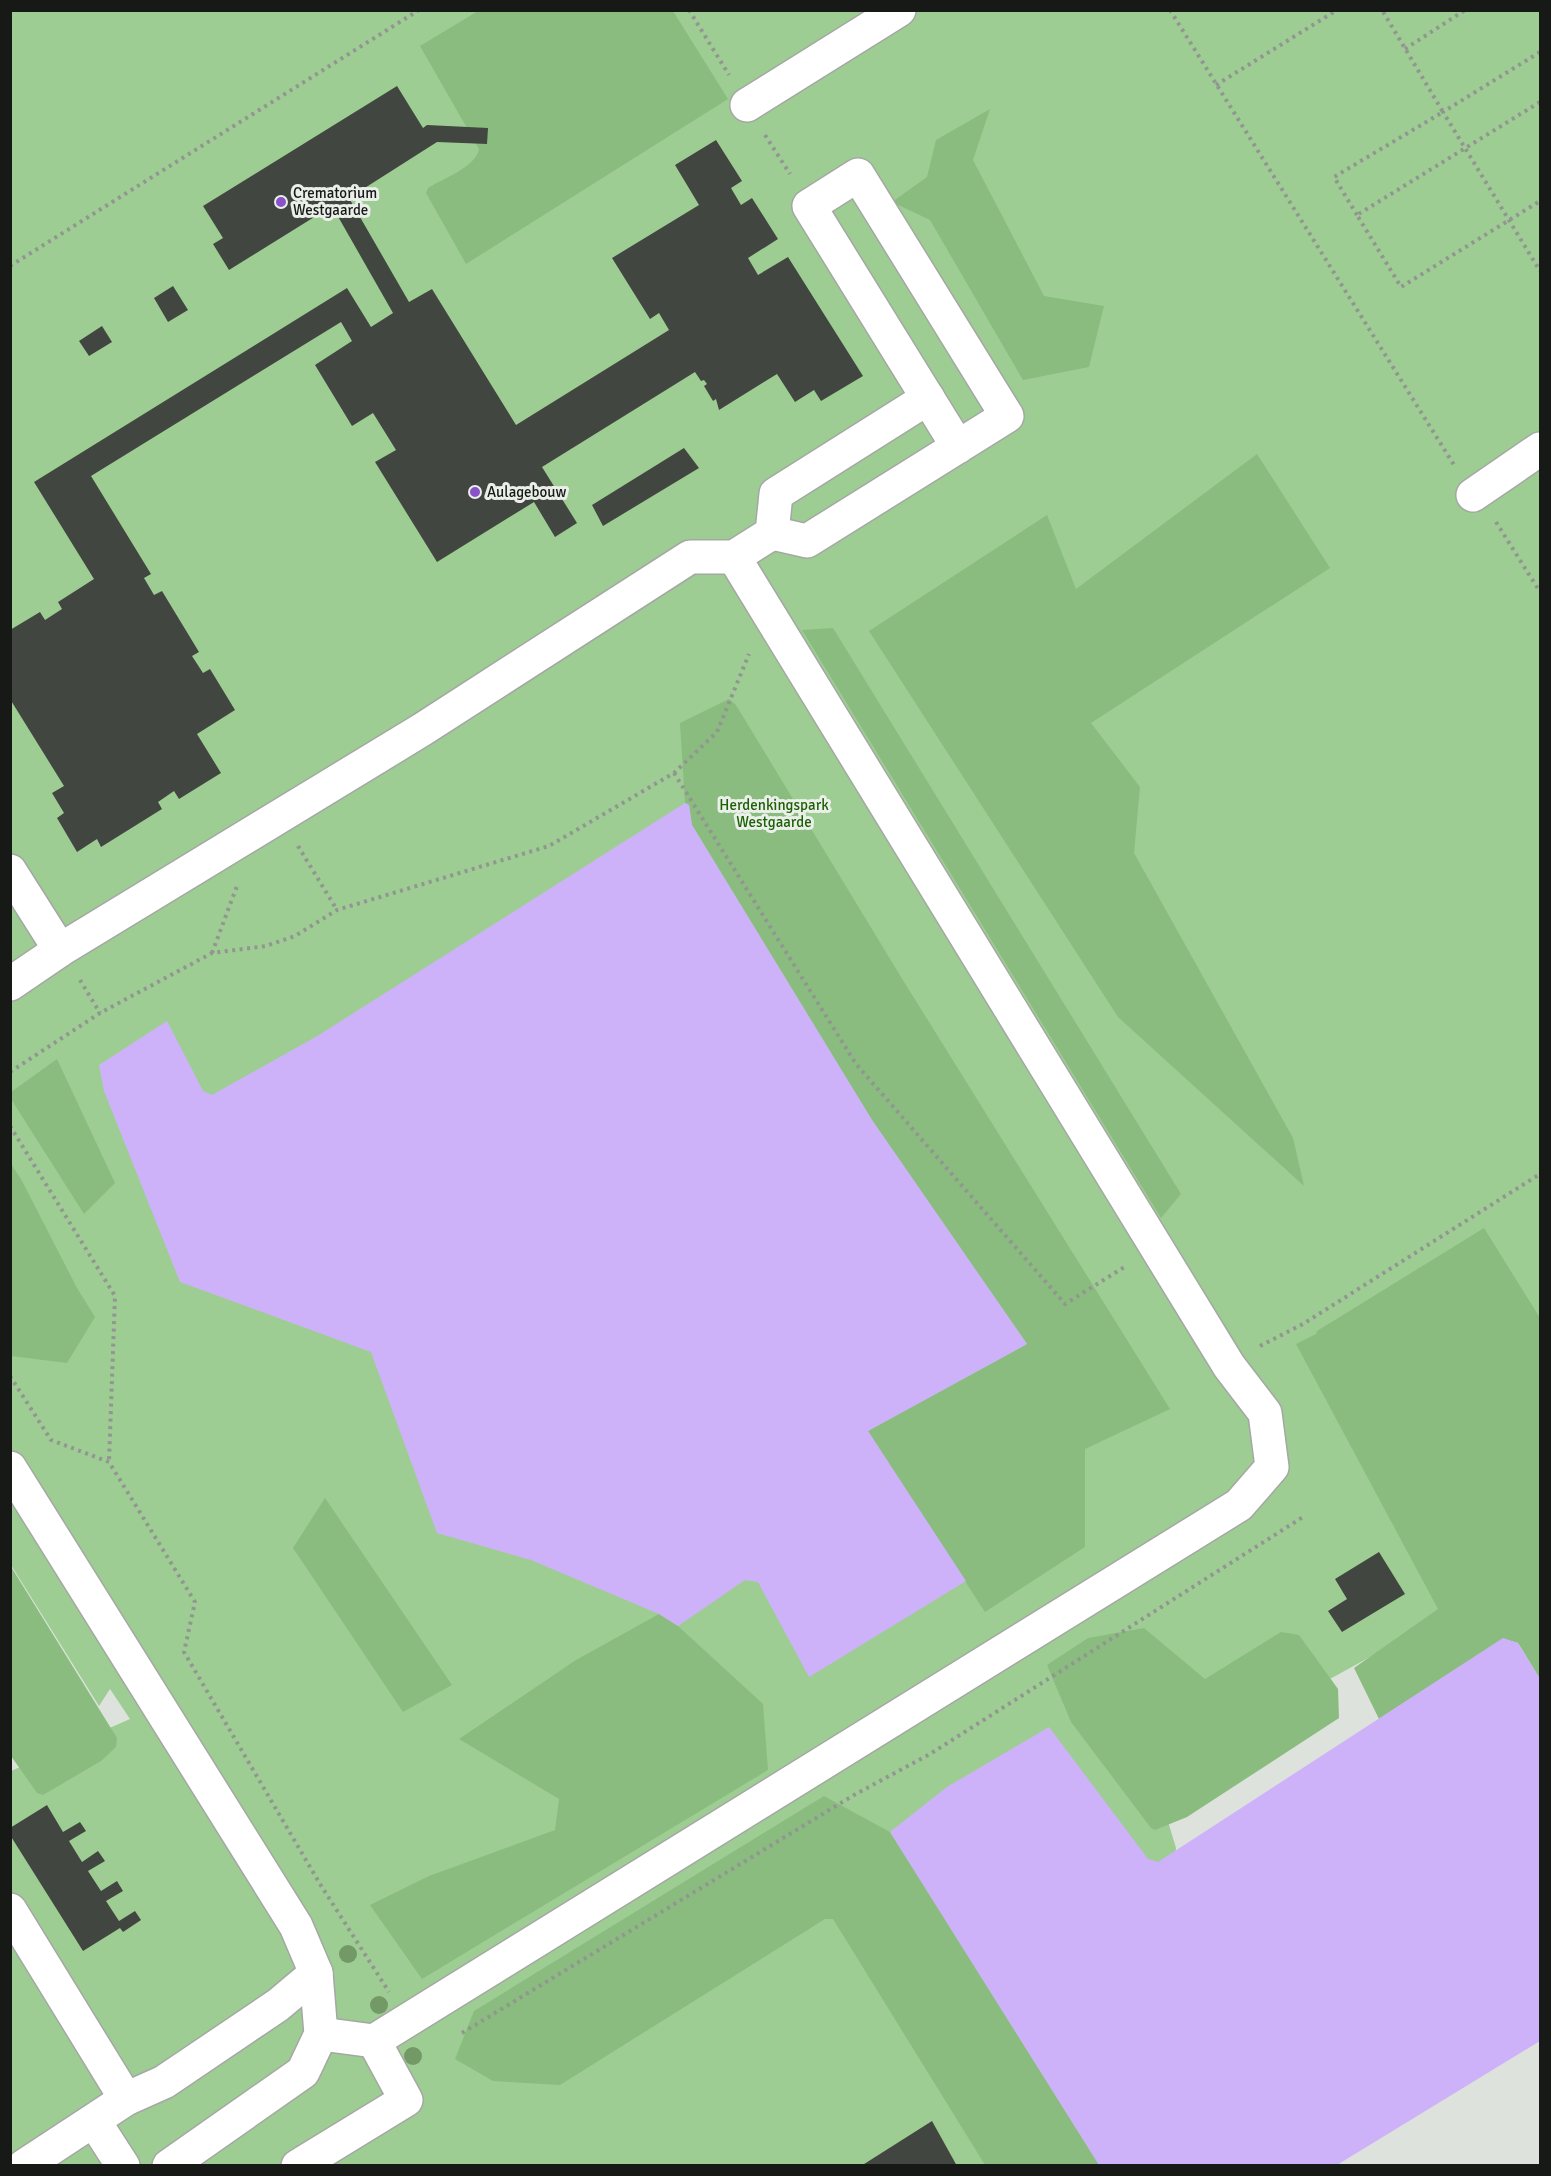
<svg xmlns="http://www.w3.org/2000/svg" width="1551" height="2176" viewBox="0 0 1551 2176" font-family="Signika,sans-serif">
<rect width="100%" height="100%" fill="#dde2dc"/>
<path fill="#9ecd93" d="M11,11H1540V1324L1485,1594L1308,1691L1147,1752L1176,1848L1142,2165H11V1771L130,1719L110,1689L99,1706L11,1565Z"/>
<g fill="#89bc7e">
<path d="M478,11H673L728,99L466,264L426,193L428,188C442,179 476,167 479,149L420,46Z"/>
<path d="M990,109L973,160L1044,296L1104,306L1089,367L1023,380L930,220L892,202L927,177L936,140Z"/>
<path d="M1257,454L1330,568L1091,723L1140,787L1134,853L1293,1138L1304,1186L1118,1017L869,631L1047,515L1076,589Z"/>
<path d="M833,628L1181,1194L1161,1218L802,630Z"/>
<path d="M729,699L736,705L901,977L1170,1409L1085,1449V1547L985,1612L868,1431L1027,1344L872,1120L692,825L689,805L685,803L680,723Z"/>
<path d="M57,1059L115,1183L84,1214L11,1099V1092Z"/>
<path d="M11,1164L21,1179L77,1288L95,1317L67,1363L11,1356Z"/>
<path d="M1484,1228L1540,1318V1679L1518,1643L1503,1639L1379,1719L1354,1668L1438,1609L1296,1344L1316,1334L1317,1331Z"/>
<path d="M325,1498L452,1685L403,1712L293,1548Z"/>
<path d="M10,1565L117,1738L116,1747L101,1761L43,1795L37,1793L11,1756Z"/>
<path d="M659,1614L678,1626L763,1704L768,1770L422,1979L370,1905L429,1876L555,1830L559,1799L459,1739L576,1660Z"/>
<path d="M1144,1628L1205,1679L1281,1632L1299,1635L1338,1689L1339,1718L1187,1817L1155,1830L1151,1828L1071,1722L1047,1665L1088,1638Z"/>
<path d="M824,1796L890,1832L1099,2165H985L833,1919H825L560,2085L493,2081L455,2059L474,2011Z"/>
</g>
<g fill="#ceb2f9">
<path d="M685,803L689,805L692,825L872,1120L1027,1344L868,1431L966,1581L809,1677L758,1582L745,1580L678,1626L659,1614L531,1560L437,1533L371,1352L180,1282L104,1091L99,1065L167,1021L203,1091L212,1095L319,1035Z"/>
<path d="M1503,1638L1518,1643L1540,1679V2041L1337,2165H1099L890,1832L947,1787L1049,1727L1148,1859L1158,1862Z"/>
</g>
<g fill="#424641">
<path d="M397,86L423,128L427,125L488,128L487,144L437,142L349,198L409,302L432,289L516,425L669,330L659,313L650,319L612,258L699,205L675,165L716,140L742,181L731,188L741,205L752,198L778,239L748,258L758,275L788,257L863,376L821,401L814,390L795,402L777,374L719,410L716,399L713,401L704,386L707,384L704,380L701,381L695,372L542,467L577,523L555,537L534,502L437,562L375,462L396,450L373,413L352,426L315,365L352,341L341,322L91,476L151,574L144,578L154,595L162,591L199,652L192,656L203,673L210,669L235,710L197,734L221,773L179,799L174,791L158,802L162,809L101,847L97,839L77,852L57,818L64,813L52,793L64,786L10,699V630L40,612L45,620L62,609L58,602L94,579L34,482L347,288L371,327L393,313L332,206L229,270L213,244L223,238L203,206Z"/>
<path d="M173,286L188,310L168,322L154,298Z"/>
<path d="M102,326L112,342L89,356L79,341Z"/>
<path d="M684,448L699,468L603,526L592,505Z"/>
<path d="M1379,1552L1405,1594L1342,1632L1328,1611L1347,1599L1335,1579Z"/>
<path d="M47,1805L63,1832L80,1822L86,1831L69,1841L82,1862L98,1851L105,1861L88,1871L101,1891L117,1881L123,1891L106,1901L119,1921L135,1911L141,1920L123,1932L120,1928L83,1951L10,1835V1828Z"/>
<path d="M932,2121L957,2166H861Z"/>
</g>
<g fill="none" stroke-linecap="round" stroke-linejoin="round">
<defs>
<g id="minor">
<path d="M747,105L899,10"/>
<path d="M1473,495L1540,449"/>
<path d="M772,533L807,541L1007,416L858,175L809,206L958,447"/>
<path d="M10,871L60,950"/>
<path d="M10,984L60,950L423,729L690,557H734L772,533L776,494L928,398"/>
<path d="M10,1468L296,1926L316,1973L321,2034L303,2072L169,2166"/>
<path d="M10,1910L126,2099"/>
<path d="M321,2034L374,2041L1239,1505L1272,1467L1265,1413L1229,1366L734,557"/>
<path d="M94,2121L123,2166"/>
<path d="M24,2166L126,2099L164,2082L278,2005L316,1973"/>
<path d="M298,2166L406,2100L374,2041"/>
</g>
</defs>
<use href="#minor" stroke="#a4a8a3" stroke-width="36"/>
<g stroke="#929591" stroke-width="4" stroke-dasharray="3 4.5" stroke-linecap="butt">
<path d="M689,10L729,75"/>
<path d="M1170,10L1454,465"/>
<path d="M1405,49L1465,10"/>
<path d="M1540,52L1443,112L1540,271"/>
<path d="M1216,85L1337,10"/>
<path d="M1540,102L1357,215L1401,287L1540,201"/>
<path d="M765,135L790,174"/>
<path d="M1357,215L1334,177L1443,112L1382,10"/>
<path d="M10,266L419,10"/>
<path d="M1496,522L1540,592"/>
<path d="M674,773L856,1064L1065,1304L1126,1266"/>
<path d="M298,846L337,910"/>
<path d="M212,953L237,886"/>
<path d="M80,980L100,1013"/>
<path d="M10,1072L100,1013L212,953L266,946L295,936L337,910L549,846L674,773L717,732L749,654"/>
<path d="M10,1126L115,1296L109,1462"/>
<path d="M1260,1346L1303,1324L1540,1174"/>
<path d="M10,1376L51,1440L109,1462L195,1602L184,1652L320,1884L389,1992"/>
<path d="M462,2033L854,1795L930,1754L1303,1517"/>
</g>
<use href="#minor" stroke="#fff" stroke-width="33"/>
</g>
<g fill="#739a66">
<circle cx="348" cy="1954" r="9"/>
<circle cx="379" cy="2005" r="9"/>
<circle cx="413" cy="2056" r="9"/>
</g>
<g fill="#8952c9" stroke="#eaefe9" stroke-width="2">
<circle cx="281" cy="202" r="6"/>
<circle cx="475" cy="492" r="6"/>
</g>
<g text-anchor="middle" stroke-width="6" stroke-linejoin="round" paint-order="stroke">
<g font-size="15" fill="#171917" stroke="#eaefe9" text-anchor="start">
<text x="293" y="198">Crematorium<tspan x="293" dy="17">Westgaarde</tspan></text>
<text x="487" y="497">Aulagebouw</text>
</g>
<g font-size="15" fill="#1c5f05" stroke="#eaefe9">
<text x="774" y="810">Herdenkingspark<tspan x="774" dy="17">Westgaarde</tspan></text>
</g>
</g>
<rect width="1551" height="2176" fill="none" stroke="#171917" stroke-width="24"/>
</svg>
